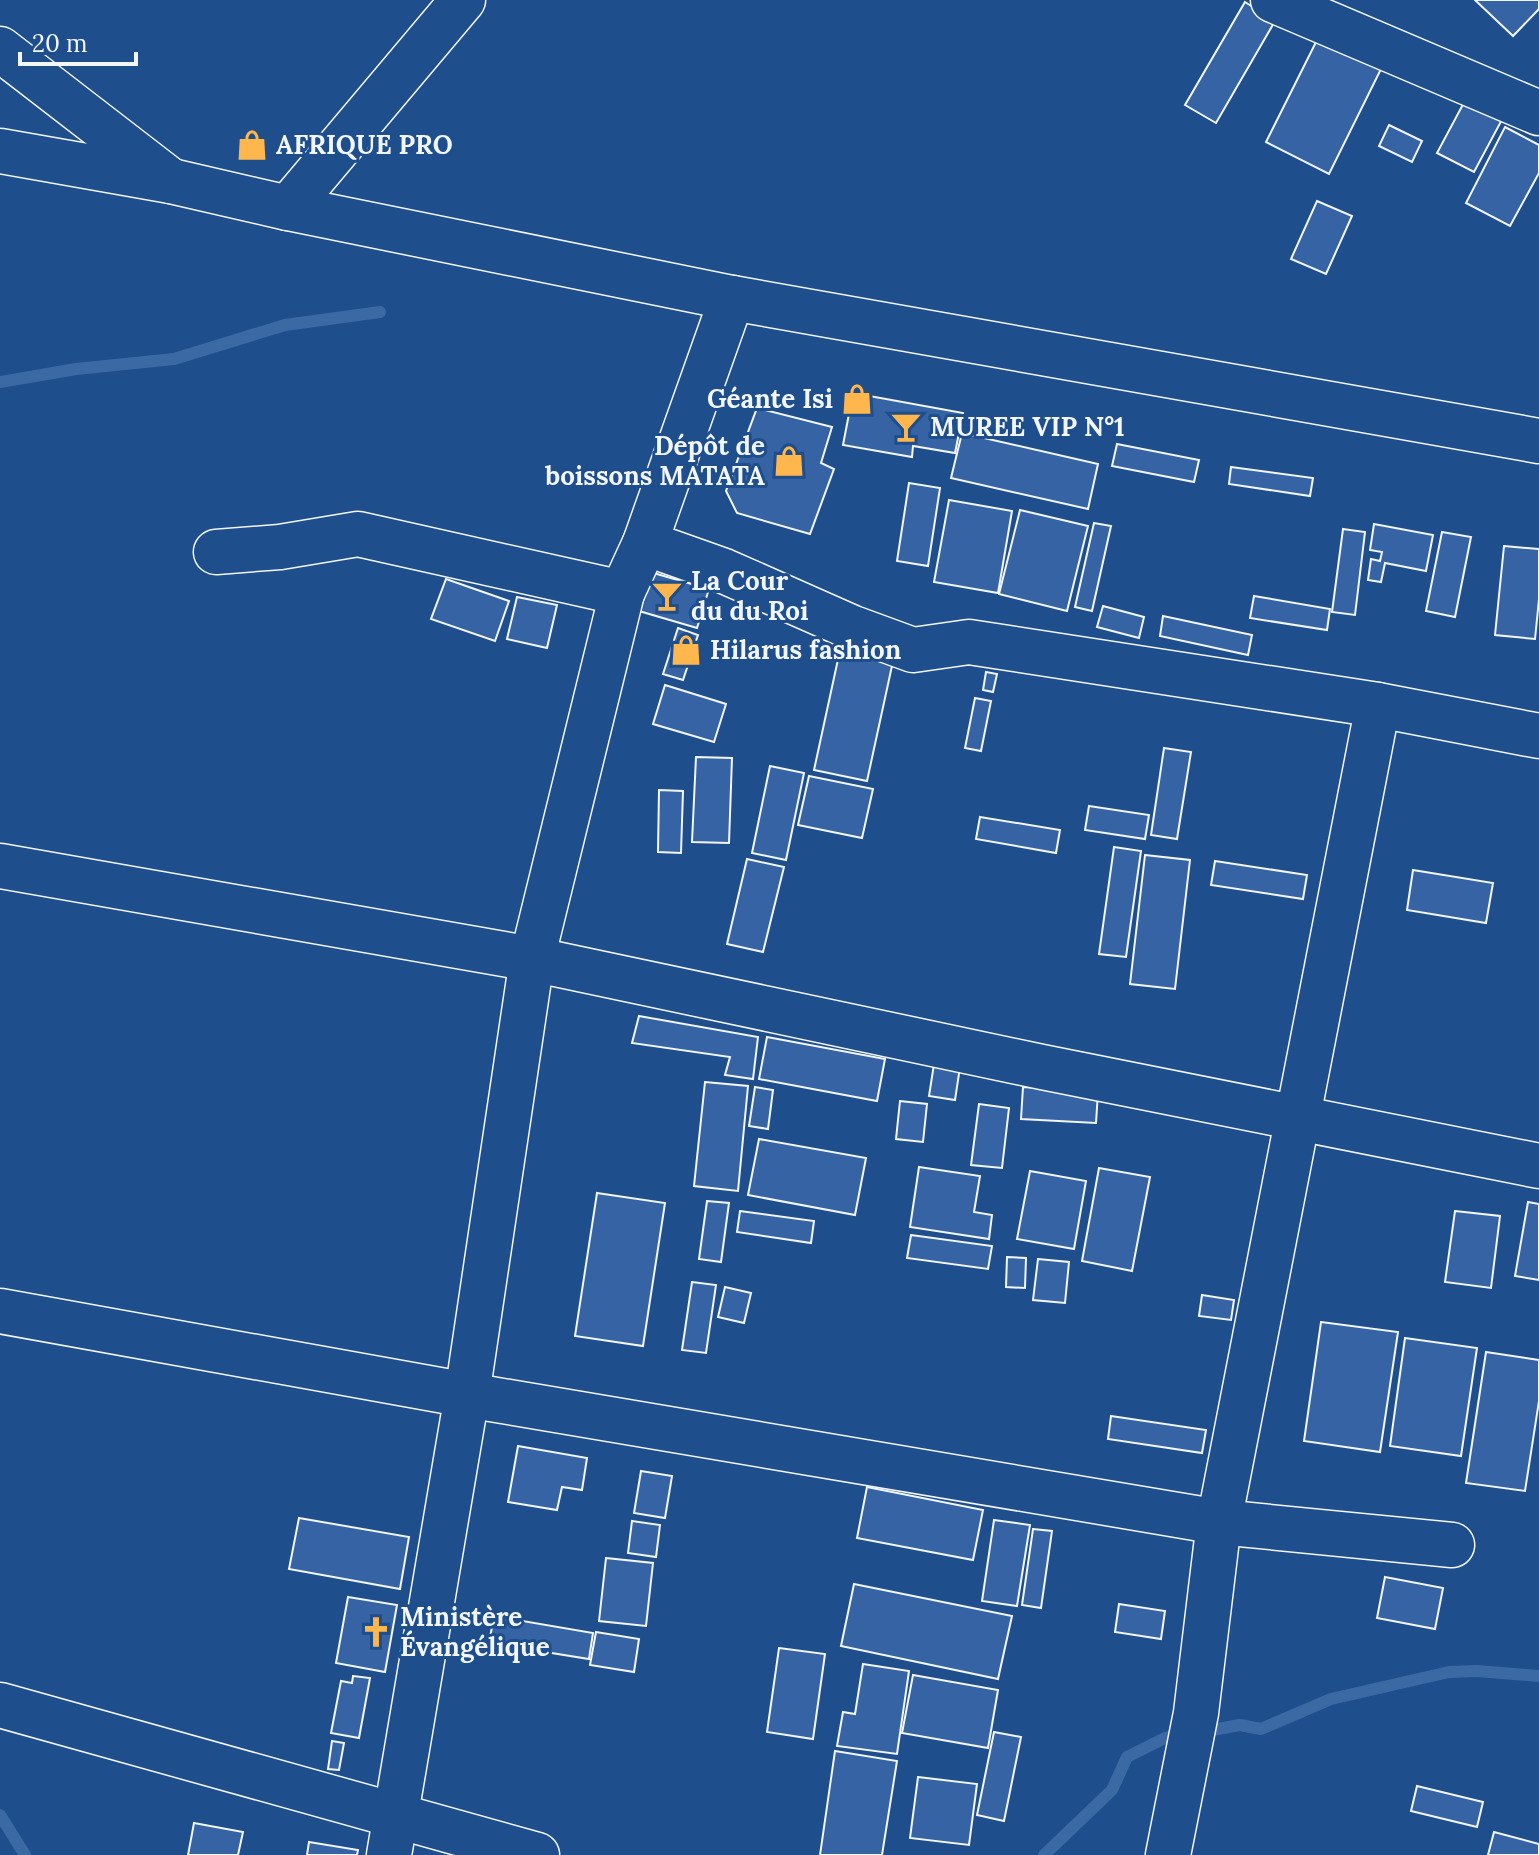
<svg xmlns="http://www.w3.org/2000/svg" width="1539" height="1855" viewBox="0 0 1539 1855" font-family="Lora,serif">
<rect width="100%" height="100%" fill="#1f4e8c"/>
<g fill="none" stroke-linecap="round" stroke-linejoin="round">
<g stroke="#3b69a3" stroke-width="12">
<path d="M0,382L76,369L174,359L285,325L380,312"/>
<path d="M1201,1732L1240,1725L1261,1729L1331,1699L1449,1672L1477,1671L1539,1676"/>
<path d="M0,1815L25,1855"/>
<path d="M1044,1855L1112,1790L1127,1757L1165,1738L1182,1735"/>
</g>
</g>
<g fill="#3563a3" stroke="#f2f6ff" stroke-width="2">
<path d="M1475,0H1539V9L1513,36Z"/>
<path d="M1245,2L1275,21L1216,123L1185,105Z"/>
<path d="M1321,32L1384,63L1329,174L1266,142Z"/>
<path d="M1468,95L1505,114L1474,172L1437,153Z"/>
<path d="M1389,125L1422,141L1412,162L1379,146Z"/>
<path d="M1505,127L1539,145V173L1510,226L1466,203Z"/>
<path d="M1317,201L1352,216L1326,274L1291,259Z"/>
<path d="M853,393L963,413L955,453L913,446L912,457L843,445Z"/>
<path d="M757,408L832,427L821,463L834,469L810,534L737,513L726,491Z"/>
<path d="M962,433L1098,464L1088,509L951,478Z"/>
<path d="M1117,444L1199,460L1194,482L1112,466Z"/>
<path d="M1231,467L1313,478L1310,496L1229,484Z"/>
<path d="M909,483L940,488L928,566L897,561Z"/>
<path d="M949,500L1012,511L998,593L934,582Z"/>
<path d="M1020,510L1088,526L1067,611L999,594Z"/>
<path d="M1094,523L1111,526L1092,611L1075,607Z"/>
<path d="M1374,524L1433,535L1426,571L1385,563L1381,582L1368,580L1371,559L1380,561L1382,552L1370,550Z"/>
<path d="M1343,529L1365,532L1355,615L1332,612Z"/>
<path d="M1442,532L1471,537L1455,617L1426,611Z"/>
<path d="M1504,546L1539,549V599L1535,639L1495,635Z"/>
<path d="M650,572L709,589L697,628L639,611Z"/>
<path d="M446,579L509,601L495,641L431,619Z"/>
<path d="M1254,596L1330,609L1327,630L1250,618Z"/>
<path d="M517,597L557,605L547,648L507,639Z"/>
<path d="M1103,606L1144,617L1139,638L1097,627Z"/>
<path d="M1163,616L1252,635L1248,655L1160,636Z"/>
<path d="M678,628L698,635L683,680L663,674Z"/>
<path d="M842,641L895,652L867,781L814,770Z"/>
<path d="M986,672L997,674L993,692L983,690Z"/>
<path d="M665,685L726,704L714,742L653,724Z"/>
<path d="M975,698L991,701L981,751L965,748Z"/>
<path d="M1164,748L1191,752L1177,839L1151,835Z"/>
<path d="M696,757L732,758L729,843L692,842Z"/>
<path d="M770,766L804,773L786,860L752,853Z"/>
<path d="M809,776L873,789L862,838L798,825Z"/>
<path d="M659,790L683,791L681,853L658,852Z"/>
<path d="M1089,806L1149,815L1145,839L1085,830Z"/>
<path d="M980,817L1060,830L1056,853L976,839Z"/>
<path d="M1114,847L1141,851L1126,957L1099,954Z"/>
<path d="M1145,855L1190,860L1175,989L1130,984Z"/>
<path d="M747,859L784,867L763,952L727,944Z"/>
<path d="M1215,861L1307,875L1303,899L1211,885Z"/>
<path d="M1413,870L1493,883L1486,923L1407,910Z"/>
<path d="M639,1016L758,1037L753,1079L725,1075L730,1057L632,1043Z"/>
<path d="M767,1037L885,1059L877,1101L759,1079Z"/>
<path d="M934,1064L960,1067L955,1100L929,1096Z"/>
<path d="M705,1082L748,1086L738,1191L694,1186Z"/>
<path d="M755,1087L773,1090L768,1129L749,1126Z"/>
<path d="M1023,1087L1098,1092L1096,1123L1021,1119Z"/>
<path d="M900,1101L927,1104L923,1142L896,1139Z"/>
<path d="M979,1104L1009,1108L1002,1168L971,1165Z"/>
<path d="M759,1139L866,1158L855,1215L748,1195Z"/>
<path d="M919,1167L980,1176L974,1212L992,1215L989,1239L910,1227Z"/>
<path d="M1099,1168L1150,1177L1132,1271L1082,1261Z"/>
<path d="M1030,1171L1086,1181L1074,1249L1017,1239Z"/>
<path d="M597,1193L665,1203L643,1346L575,1336Z"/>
<path d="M707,1201L729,1203L721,1262L699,1259Z"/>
<path d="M1528,1202L1539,1204V1280L1515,1276Z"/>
<path d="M740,1211L814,1221L811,1243L737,1232Z"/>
<path d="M1455,1211L1500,1216L1491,1288L1445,1282Z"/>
<path d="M911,1235L992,1246L988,1269L907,1258Z"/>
<path d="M1007,1257L1026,1258L1025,1288L1006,1287Z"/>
<path d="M1038,1259L1069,1262L1065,1303L1033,1300Z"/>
<path d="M692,1282L716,1285L706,1353L682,1350Z"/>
<path d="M725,1287L751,1293L744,1323L718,1317Z"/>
<path d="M1202,1295L1234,1300L1231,1320L1199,1316Z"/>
<path d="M1321,1322L1398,1332L1380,1452L1304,1441Z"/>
<path d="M1405,1338L1477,1348L1461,1456L1390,1446Z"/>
<path d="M1486,1352L1539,1360V1401L1525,1491L1466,1483Z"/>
<path d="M1111,1416L1206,1430L1202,1453L1108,1439Z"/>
<path d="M518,1446L587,1458L582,1490L562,1487L557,1510L508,1502Z"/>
<path d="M641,1471L672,1476L665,1518L634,1513Z"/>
<path d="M867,1487L983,1510L973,1560L857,1538Z"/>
<path d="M299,1518L409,1537L400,1589L289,1569Z"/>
<path d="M994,1520L1030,1525L1017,1606L982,1601Z"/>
<path d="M632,1521L660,1525L656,1557L628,1553Z"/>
<path d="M1033,1529L1052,1531L1041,1608L1022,1605Z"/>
<path d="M606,1558L653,1563L646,1626L599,1621Z"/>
<path d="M1385,1577L1443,1588L1435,1629L1377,1618Z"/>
<path d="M854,1584L1012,1616L998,1679L841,1646Z"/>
<path d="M348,1597L397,1605L385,1672L336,1663Z"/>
<path d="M1119,1604L1165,1611L1161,1639L1115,1632Z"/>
<path d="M494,1616L593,1633L589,1659L489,1643Z"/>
<path d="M596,1632L639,1639L634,1672L590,1665Z"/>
<path d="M779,1648L825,1654L813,1739L767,1732Z"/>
<path d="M863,1664L909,1671L897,1754L837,1746L843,1712L855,1714Z"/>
<path d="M913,1675L998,1690L988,1748L902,1733Z"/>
<path d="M353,1676L370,1678L359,1738L331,1733L341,1681L352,1683Z"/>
<path d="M994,1732L1021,1737L1004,1821L977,1815Z"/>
<path d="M332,1741L344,1743L339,1770L328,1769Z"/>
<path d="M835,1751L897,1761L882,1855H820Z"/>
<path d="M918,1777L977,1784L969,1845L910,1838Z"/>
<path d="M1417,1786L1483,1802L1477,1827L1411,1811Z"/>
<path d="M194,1823L243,1832L238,1855H188Z"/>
<path d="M1494,1832L1539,1844V1855H1488Z"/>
<path d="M309,1842L358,1850L357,1855H307Z"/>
</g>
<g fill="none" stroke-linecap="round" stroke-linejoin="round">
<defs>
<g id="minor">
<path d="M1273,0L1539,113"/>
<path d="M0,49L171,181"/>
<path d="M288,208L463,0"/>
<path d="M645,543L724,571L853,628L913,650L969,642L1378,705L1539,736"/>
<path d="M216,552L280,547L358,534L622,593"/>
<path d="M0,866L532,959L1042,1067L1539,1166"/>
<path d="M0,1311L467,1395L1219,1522L1452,1545"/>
<path d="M0,1705L537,1855"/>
<path d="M389,1855L467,1395L532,959L622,593L645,543L732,298"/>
<path d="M1168,1855L1196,1713L1219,1522L1378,705"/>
</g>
<path id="highway" d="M0,151L171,181L288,208L732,298L1539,441"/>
</defs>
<use href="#minor" stroke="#f2f6ff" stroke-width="47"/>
<use href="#highway" stroke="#f2f6ff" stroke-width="47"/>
<use href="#minor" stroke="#1f4e8c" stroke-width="44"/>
<use href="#highway" stroke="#1f4e8c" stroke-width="44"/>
</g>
<defs>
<symbol id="shop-bare" viewBox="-9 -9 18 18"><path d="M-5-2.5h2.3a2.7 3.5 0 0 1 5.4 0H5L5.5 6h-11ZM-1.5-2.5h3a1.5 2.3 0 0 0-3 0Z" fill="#ffb74d" stroke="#1f4e8c" stroke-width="2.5" paint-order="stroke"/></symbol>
<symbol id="bar-bare" viewBox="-9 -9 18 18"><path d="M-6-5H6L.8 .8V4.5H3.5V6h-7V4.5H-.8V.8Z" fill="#ffb74d" stroke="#1f4e8c" stroke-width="2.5" paint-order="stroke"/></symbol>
<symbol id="church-bare" viewBox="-9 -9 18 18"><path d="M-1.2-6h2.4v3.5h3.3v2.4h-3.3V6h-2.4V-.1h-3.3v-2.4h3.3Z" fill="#ffb74d" stroke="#1f4e8c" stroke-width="2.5" paint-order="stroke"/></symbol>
</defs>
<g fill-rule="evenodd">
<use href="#shop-bare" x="230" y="123" width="44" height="44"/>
<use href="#shop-bare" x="835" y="377" width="44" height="44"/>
<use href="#bar-bare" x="884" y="405" width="44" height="44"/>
<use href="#shop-bare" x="767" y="439" width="44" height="44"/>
<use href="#bar-bare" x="645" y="574" width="44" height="44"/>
<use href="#shop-bare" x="664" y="628" width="44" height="44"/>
<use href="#church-bare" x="354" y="1610" width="44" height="44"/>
</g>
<g text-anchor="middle" stroke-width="6" stroke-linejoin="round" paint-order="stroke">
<g font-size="26" font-weight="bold" fill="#f2f6ff" stroke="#1f4e8c" text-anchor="start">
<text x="276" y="154">AFRIQUE PRO</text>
<text x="833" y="408" text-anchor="end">Géante Isi</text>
<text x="930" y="436">MUREE VIP N°1</text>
<text x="765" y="455" text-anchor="end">Dépôt de<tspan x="765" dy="30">boissons MATATA</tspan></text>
<text x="691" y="590">La Cour<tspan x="691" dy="30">du du Roi</tspan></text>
<text x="710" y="659">Hilarus fashion</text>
<text x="400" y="1626">Ministère<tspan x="400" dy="30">Évangélique</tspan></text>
</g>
</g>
<path d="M20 52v12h116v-12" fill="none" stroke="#f2f6ff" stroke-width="4"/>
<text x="32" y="52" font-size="24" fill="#f2f6ff" stroke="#1f4e8c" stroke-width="6" paint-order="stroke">20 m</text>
</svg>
